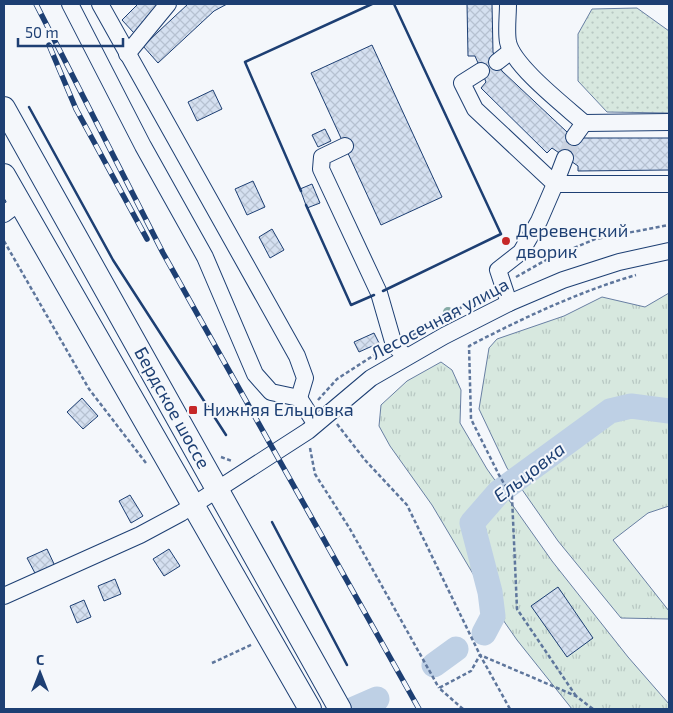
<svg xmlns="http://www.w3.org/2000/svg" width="673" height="713" viewBox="0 0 673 713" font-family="'Exo 2',sans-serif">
<defs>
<pattern id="grass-tufts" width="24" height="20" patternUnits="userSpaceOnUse" patternTransform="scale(1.25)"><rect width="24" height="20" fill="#d7e8df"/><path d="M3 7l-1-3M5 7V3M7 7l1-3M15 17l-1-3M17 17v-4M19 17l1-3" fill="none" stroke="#b8c8c3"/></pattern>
<pattern id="park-dots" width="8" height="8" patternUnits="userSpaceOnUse" patternTransform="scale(1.25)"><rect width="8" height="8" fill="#d7e8df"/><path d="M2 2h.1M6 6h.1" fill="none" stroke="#b8c8c3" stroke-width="1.8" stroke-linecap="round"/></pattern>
<pattern id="building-cross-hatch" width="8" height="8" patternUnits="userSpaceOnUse" patternTransform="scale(1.25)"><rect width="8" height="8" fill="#d5e0f0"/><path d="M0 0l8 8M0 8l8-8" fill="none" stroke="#b6c1d1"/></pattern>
</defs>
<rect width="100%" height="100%" fill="#f4f7fb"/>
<g fill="url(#grass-tufts)" stroke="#687fa3">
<path d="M669,293V506L648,513L613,540L669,611V619L621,618L558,541L507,468L479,409L489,348L497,339L564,316L602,297L645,307Z"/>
<path d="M441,362L452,370L461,390L460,423L487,469L552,561L628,657L669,704V709H572L517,640L485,594L432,505L390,446L379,426L381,405L407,381Z"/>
</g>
<path fill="url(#park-dots)" stroke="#687fa3" d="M637,8L669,31V113L607,112L578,81V34L592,9Z"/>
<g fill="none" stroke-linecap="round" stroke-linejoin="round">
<g stroke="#bed0e5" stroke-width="25">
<path d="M484,633L493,616L490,592L472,523L499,492L610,411L631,406L669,411"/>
<path d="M434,665L456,649"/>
<path d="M354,709L377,699"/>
</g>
</g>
<g fill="url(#building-cross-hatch)" stroke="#1d3f73">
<path d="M138,4H159L134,33L122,20Z"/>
<path d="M188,4H227L214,11L158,63L143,46Z"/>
<path d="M467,4H492L493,52L497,62L502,71L567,132L577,138H669V170L578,171V166L552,148L547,153L481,88L486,82L475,56H468Z"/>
<path d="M372,45L442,197L381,225L311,73Z"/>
<path d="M213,90L222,109L197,121L188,102Z"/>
<path d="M325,129L331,141L318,147L312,135Z"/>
<path d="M253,181L265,207L247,215L235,189Z"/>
<path d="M312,184L320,203L307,208L300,189Z"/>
<path d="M272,229L284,250L270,258L259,237Z"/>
<path d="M374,333L379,343L359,352L354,342Z"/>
<path d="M82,398L98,416L83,429L67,412Z"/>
<path d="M130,495L143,516L131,523L119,501Z"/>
<path d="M47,549L55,566L36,575L27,558Z"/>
<path d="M169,549L180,566L164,576L153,559Z"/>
<path d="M115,579L121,594L104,601L98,586Z"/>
<path d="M558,587L593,638L567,657L531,606Z"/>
<path d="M84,600L91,617L77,623L70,606Z"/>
</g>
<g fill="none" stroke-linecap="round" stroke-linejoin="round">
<path stroke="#c9d2e0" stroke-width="16" stroke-dasharray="16 8" stroke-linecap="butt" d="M565,158L574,137"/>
<defs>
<g id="minor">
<path d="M70,4L143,146L205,257L255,374L271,392L299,398L313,420"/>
<path d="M100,4L297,356L305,378L299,398"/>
<path d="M508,4C508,16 506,31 508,42C513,66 565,106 584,123L669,122"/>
<path d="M127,54L168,4"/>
<path d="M497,62L511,51"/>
<path d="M481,71L462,83L475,109L555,184L539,221L521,252L498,270L509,303"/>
<path d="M574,137L584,123"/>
<path d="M345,146L322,157L321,169L379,293L394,345L406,357"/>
<path d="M565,158L555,184H669"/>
<path d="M4,214L20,202"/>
<path d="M4,596L140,535L181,513L308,431L371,378L444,336L509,303L563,280L619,262L669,251"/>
</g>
<g id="highway">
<path d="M4,108L340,709"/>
<path d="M4,175L310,709"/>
</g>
</defs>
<use href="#minor" stroke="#1d3f73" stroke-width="18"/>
<use href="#highway" stroke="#1d3f73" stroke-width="24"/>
<g stroke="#5e769c" stroke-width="2.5" stroke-dasharray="4 2.5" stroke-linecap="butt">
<path d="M4,241L89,389L146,463"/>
<path d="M516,277L546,260L595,239L669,225"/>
<path d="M407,338L489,292"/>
<path d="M318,400L337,379L382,350"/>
<path d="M337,424L365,460L407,505L480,655L510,709"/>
<path d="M310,448L315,474L350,529L439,688"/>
<path d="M221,457L232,461"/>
<path d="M212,663L253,644"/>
<path d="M576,696L517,609L512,497L499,475L471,419L469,346C523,318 578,292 636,275"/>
<path d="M463,709L439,688L471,671L480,655L576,696L593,709"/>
</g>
<use href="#minor" stroke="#f4f7fb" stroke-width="16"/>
<use href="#highway" stroke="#f4f7fb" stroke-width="22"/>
<defs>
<g id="rail">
<path d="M36,4L163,253L419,709"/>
<path d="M49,45L76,109L147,239"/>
</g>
</defs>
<use href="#rail" stroke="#1d3f73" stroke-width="5.5"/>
<use href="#rail" stroke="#f4f7fb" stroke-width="4" stroke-dasharray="11" stroke-linecap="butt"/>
<g stroke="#1d3f73" stroke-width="2.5">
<path d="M29,107L113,260L226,435"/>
<path d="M301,191L245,62L372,4"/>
<path d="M306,205L351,305L374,295"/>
<path d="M383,291L501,234L394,4"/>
<path d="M272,522L347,665"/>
</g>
</g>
<circle fill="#86aba6" cx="448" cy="312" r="5"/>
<g fill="#c62828" stroke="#f4f7fb" stroke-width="2">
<circle cx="506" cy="241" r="5"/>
<rect x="188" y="405" width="10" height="10" rx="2.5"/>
</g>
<g text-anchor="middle" stroke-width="4" stroke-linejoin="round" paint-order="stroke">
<g font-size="18" fill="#1d3f73" stroke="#f4f7fb" text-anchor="start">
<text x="516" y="237">Деревенский<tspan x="516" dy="21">дворик</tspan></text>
<text x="203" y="416">Нижняя Ельцовка</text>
</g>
<g font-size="18" fill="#1d3f73" stroke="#f4f7fb">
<text transform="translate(440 319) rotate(-28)" y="6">Лесосечная улица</text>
<text transform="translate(172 408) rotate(61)" y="6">Бердское шоссе</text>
</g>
<g font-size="19" font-style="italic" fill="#1d3f73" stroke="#f4f7fb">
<text transform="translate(529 472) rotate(-38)" y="7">Ельцовка</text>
</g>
</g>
<rect width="673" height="713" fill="none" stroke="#1d3f73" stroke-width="10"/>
<g transform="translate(40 673)" stroke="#f4f7fb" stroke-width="4" paint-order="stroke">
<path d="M0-4L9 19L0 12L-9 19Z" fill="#1d3f73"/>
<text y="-8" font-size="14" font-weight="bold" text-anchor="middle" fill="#1d3f73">С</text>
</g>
<path d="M18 38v8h105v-8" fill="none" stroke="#1d3f73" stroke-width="2.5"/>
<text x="25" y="38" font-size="15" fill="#1d3f73" stroke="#f4f7fb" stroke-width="4" paint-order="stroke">50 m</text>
</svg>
